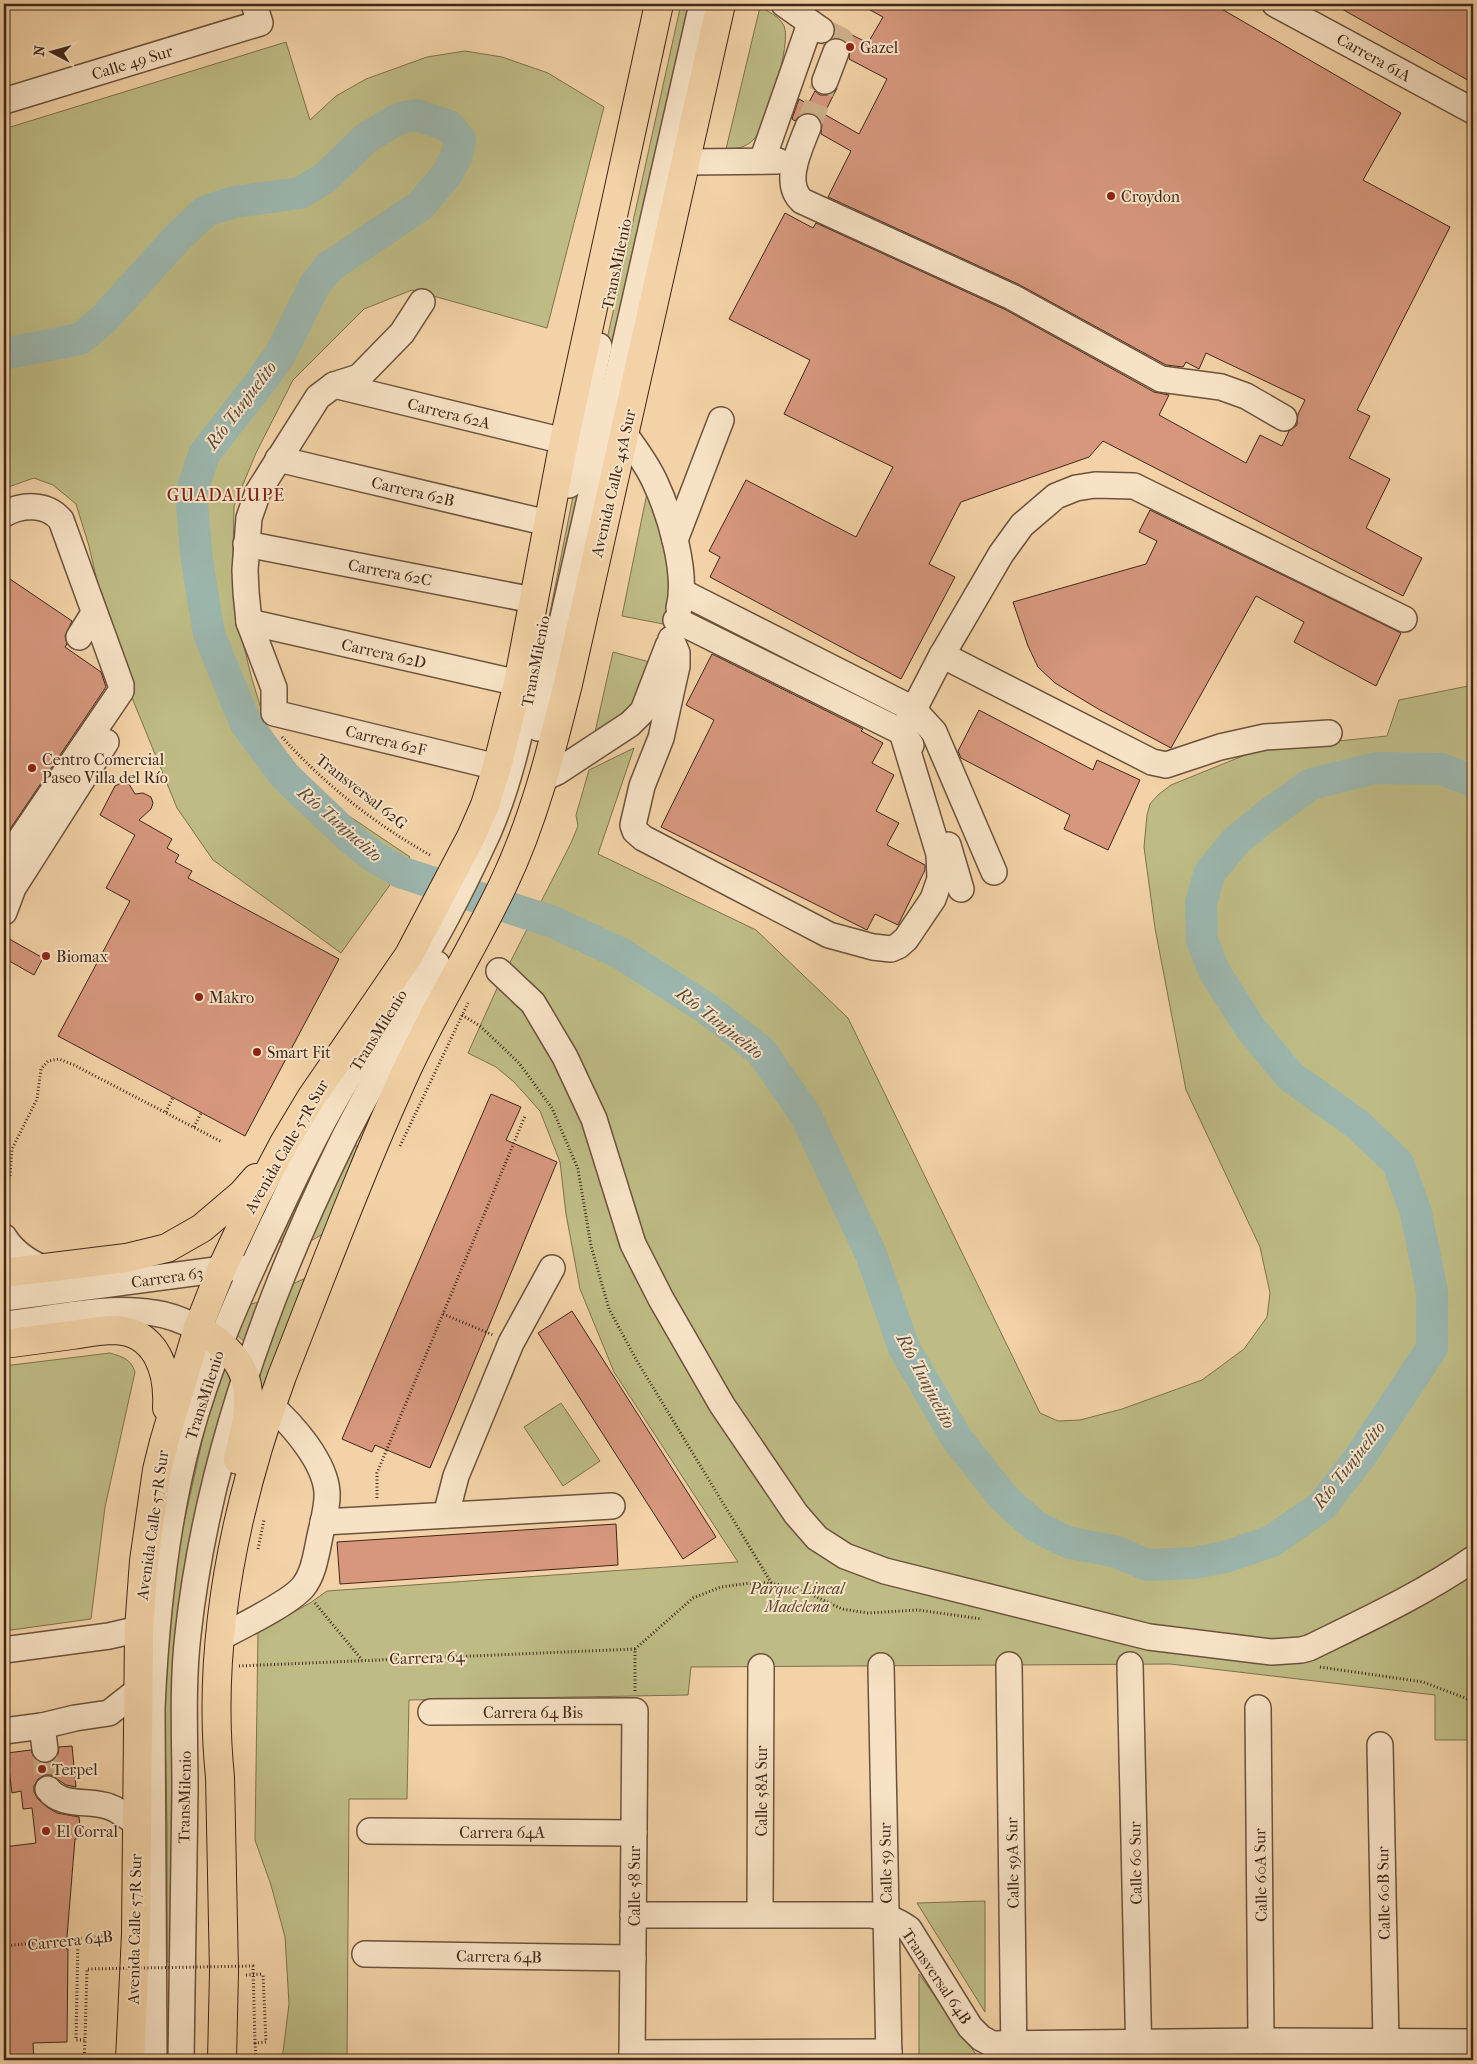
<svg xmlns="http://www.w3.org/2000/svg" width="1477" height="2064" viewBox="0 0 1477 2064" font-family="'IM FELL French Canon',serif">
<rect width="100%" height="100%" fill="#f2d2a6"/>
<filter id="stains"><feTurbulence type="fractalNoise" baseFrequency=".004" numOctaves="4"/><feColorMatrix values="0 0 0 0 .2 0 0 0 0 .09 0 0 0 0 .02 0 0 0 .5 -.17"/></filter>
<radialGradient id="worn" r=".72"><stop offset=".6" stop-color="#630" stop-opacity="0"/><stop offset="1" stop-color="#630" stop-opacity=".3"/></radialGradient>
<g fill="#bebb84" stroke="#7f714e">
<path d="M681,4H693L535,688L579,466Z"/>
<path d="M760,7C769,12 779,16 784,26C792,43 766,126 754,139C746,148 736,149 726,149Z"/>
<path d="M286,42L310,120L336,96L366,79L427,57L465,51L502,57L548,73L604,107L547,328L412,290L364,309L293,380L256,453L234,506L233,559L236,615L252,679L267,728L299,769L343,812L410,857L341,953L213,860L177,808L126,683L99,590L89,546L76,504L53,485L34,478L11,486L4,492V129Z"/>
<path d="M647,493L665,546L672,588L663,624L622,616Z"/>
<path d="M613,652L653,663L642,699L593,741Z"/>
<path d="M1473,685V1740H1435V1695L1170,1664L691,1667L688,1695L409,1700L407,1799H349L347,2060H282L289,2004L285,1937L271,1885L255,1840L258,1632L310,1603L327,1591L738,1562L614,1372L580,1289L566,1214L560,1162L540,1111L514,1082L496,1067L468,1053L499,984L571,843L578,826L576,815L589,770L634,748L598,854L756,930L848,1018L1040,1413L1058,1421L1080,1420L1122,1409L1202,1380L1244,1349L1267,1317L1270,1293L1260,1247L1186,1090L1155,928L1144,847L1147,815L1150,804L1158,795L1171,785L1260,749L1387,736L1399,700Z"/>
<path d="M344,1101L355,1104L291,1240L275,1243Z"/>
<path d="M347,1146H363L325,1233L307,1243Z"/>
<path d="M308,1277L256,1408L255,1379L286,1287Z"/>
<path d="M263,1301L246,1343L236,1334L247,1305Z"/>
<path d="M110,1353C123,1357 131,1359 135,1372L105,1507L91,1619L4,1631V1366Z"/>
<path d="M225,1368L234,1376L211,1446L196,1518L176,1962H167V1824L164,1673L177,1554L205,1428Z"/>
<path d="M561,1403L600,1461L563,1486L524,1427Z"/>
<path d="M985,1901V2012L917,1903Z"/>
<path d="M919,1974L980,2060H919Z"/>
</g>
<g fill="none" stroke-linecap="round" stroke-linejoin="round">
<path stroke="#9cb6ad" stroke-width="32" d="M4,354L80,339L103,320L179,236L206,211L234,202L300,193L325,178L365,139L394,121L405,117L417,115L449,126L460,140L457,155L447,174L420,206L329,267L314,286L281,353L262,380L204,454L191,494L197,561L209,634L245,722L284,775L350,838L373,856L400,872L553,922L620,953L706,1008L761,1051L805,1114L871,1254L904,1348L957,1439L1003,1497L1035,1526L1067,1542L1117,1552L1147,1565L1194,1563L1225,1557L1272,1541L1322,1506L1360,1457L1432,1348V1291L1416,1213L1398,1163L1357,1124L1290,1076L1251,1029L1214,971L1202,940L1201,903L1210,872L1236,841L1265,817L1311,784L1376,768L1441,769L1473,781"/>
</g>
<g fill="#d6977d" stroke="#402718">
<path d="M859,4H910L921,9L924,4H1213L1401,113L1363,180L1450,227L1357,410L1370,416L1349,458L1390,479L1366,528L1422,558L1403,596L1103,441L1089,457L961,502L929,564L955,577L901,679L710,577L720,557L709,551L746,480L856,537L893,467L784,414L810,360L729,319L785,213L813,228L816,223L1006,310L1154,392L1169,395L1159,415L1246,463L1260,435L1282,446L1289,431L1297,425L1298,414L1305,400L1206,353L1199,369L1186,362L1183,367L1166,365L1018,284L828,197L851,151L821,134L822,124L819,118L814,114L805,113L800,115L795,121L792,119L799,99L808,104L815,91L820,95H827L834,92L837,88L824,114L859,134L887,79L849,59L850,50L847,43L841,38H833L835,32L834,26L868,43L883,17Z"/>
<path d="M1333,4H1473V83Z"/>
<path d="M1150,510L1401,633L1376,686L1294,642L1304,622L1256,596L1171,748L1100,710L1055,683L1038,667L1028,646L1013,602L1146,564L1157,541L1139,532Z"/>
<path d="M4,575L72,621L65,636L67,644L65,647L101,672L106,687L4,838Z"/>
<path d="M712,654L863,729L861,731L883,743L872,763L894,775L876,811L899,823L887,845L925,865V870L898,925L875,914L867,930L661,827L714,720L686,705Z"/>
<path d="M979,710L1093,770L1097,760L1140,780L1108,850L1064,829L1070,815L961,758L958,751Z"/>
<path d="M123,782L129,784L135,794L143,793L151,797L153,803L151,809L139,820L172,839L167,848L179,855L175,862L192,871L188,878L339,959L245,1136L58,1036L130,901L106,888L135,835L100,815L115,786Z"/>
<path d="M4,936L43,958L34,975L4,958Z"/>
<path d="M491,1094L521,1107L506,1140L557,1162L430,1468L375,1445L372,1452L342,1439Z"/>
<path d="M572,1311L716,1537L683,1559L538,1333Z"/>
<path d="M616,1524L618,1565L340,1584L337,1542Z"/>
<path d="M72,1746L76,1787L66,1785L51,1775H45L38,1779L34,1786V1792L38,1799L47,1807L57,1813L79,1817L81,1838L75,1839L66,1949H68L67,2042L33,2043L34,2060H4V1847L36,1843L32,1808L23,1809L21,1791L12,1793L7,1753L31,1750L34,1758L40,1762L46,1763L54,1760L58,1754L59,1747Z"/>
</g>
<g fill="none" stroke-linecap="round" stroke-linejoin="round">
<g stroke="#ceb08a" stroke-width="25" stroke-dasharray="25 12" stroke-linecap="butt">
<path d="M821,30L841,40L836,52"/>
<path d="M808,127L825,81"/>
<path d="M45,1749L48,1789"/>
</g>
<defs>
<g id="minor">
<path d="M784,4L821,30"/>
<path d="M1275,4L1473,111"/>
<path d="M825,81L836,52"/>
<path d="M4,101L260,23L254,4"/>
<path d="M808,127C800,148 782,183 802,201L1012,297L1161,379L1221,387L1246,396L1284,418"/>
<path d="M762,161L810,24"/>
<path d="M686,162L778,161"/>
<path d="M422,302L402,333L359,377L334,385L318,397L258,492L249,518L245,570L246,592L249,622L274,688V713L497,767"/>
<path d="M334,385L564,441"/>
<path d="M624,433C635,449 647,464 655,482C670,514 688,573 679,608"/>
<path d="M278,459L548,523"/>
<path d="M569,485L599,346"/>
<path d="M4,514C22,504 47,503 61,520L121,685V691L4,863"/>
<path d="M675,540L721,420"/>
<path d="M246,544L533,600"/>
<path d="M682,592L913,709L934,732L994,872"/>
<path d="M676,620L902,732L911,745"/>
<path d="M249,622L518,683"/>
<path d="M79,637L94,613"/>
<path d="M671,639L677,653V666L661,738L642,786L633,825L635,831L643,838L829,935L873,947L891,949L898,946L906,939L933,899L940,879L939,854L902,732L942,655L1001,554L1022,525L1056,496L1076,488L1095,485L1134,486L1404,619"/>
<path d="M942,655L1152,762L1166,765L1220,747L1265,737L1329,733"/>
<path d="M538,728L702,4"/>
<path d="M544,778L557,772L630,724L643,711L668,646"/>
<path d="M948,845L961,889"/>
<path d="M4,912L13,888L106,742"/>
<path d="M499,971L533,1003L565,1057L594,1119L633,1244L661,1299L722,1405L796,1514L817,1538L845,1556L885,1571L1149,1637L1272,1652L1301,1650L1309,1648C1364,1621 1423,1594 1473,1559"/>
<path d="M4,1237C14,1253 28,1262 45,1269"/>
<path d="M4,1298L238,1267"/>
<path d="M4,1324C53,1319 105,1305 154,1313C170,1315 184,1321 198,1328"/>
<path d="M446,1515L456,1476L511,1343L552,1268"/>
<path d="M323,1522L612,1506"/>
<path d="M221,1637C240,1627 290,1603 303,1587C313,1575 316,1556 319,1541C322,1525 328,1508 327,1492C325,1462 293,1425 271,1406"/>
<path d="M4,1650L109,1636L139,1629"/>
<path d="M1009,1665L1014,2060"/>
<path d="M1130,1665L1139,2060"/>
<path d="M881,1666L889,2060"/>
<path d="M1258,1708L1261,2041"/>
<path d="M431,1712L635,1711L632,2060"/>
<path d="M4,1731L42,1726"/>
<path d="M1380,1745L1386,2042"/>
<path d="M45,1749L42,1726L75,1718L109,1713L137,1691"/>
<path d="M48,1789C62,1808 90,1799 110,1807C119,1810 128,1818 137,1823"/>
<path d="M370,1831L634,1833"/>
<path d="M760,1914L761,1667"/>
<path d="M633,1915H870C886,1916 896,1920 909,1929L970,2027L981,2038L992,2044L1261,2041L1473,2042"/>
<path d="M365,1954L633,1958"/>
<path d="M632,2053L889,2052"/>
<path d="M154,2060L152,1708C156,1618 165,1526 189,1437C208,1367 237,1300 268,1234C288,1192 307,1150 330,1109C359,1055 395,1005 427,952C449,915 470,872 488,833C510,782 521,730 532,677"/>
<path d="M181,2060C182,1970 184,1880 185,1790C185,1738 182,1686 188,1634C207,1462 266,1297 342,1142C372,1082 407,1024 437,964"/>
</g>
<g id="highway">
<path d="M4,1273L126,1258L167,1248L202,1228L242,1194L256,1178"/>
<path d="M198,1328C260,1366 253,1397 238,1460"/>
<path d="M4,1344C27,1341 49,1338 72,1335C86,1333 100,1330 114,1330C157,1331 169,1372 167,1408"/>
<path d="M130,2060L136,1934L139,1629L144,1561L157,1470L164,1442L198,1328L221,1270L255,1198L284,1143L311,1098L409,955L471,837L485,805L497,767L518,683L564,441L659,4"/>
<path d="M222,2060L224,1972L220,1777C206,1642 236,1502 282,1376C323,1272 362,1167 409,1065C438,1004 474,946 503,885C534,820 551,752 568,684L721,4"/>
</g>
</defs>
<use href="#minor" stroke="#6c523c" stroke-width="28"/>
<use href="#highway" stroke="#402718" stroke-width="30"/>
<g stroke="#402718" stroke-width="3" stroke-dasharray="1 2.5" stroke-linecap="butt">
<path d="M282,737C324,784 375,824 430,855"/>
<path d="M462,1015L480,1026L519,1063L552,1108L578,1169L591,1246L609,1309L637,1361L772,1584"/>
<path d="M166,1112L173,1097"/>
<path d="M194,1127L201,1113"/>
<path d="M400,1146L468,1003"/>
<path d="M10,1176L12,1149L37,1099L41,1069L48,1061L59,1059L74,1065L222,1142"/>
<path d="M443,1314L493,1335"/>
<path d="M377,1498V1473L525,1116"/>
<path d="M258,1549L264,1520"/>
<path d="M315,1603L362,1660"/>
<path d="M239,1666L635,1649"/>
<path d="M1320,1667L1423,1682L1473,1701"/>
<path d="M635,1691V1649L693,1598L721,1587L758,1582L782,1585L810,1594L842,1609L868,1613L918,1610L982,1619"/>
<path d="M4,1946L115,1935"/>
<path d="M246,1975L263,1974"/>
<path d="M255,2043L256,2060"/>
<path d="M84,2060L85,2040"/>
</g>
<use href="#minor" stroke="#f7e2c5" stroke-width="25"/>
<use href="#highway" stroke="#f2d2a6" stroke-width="28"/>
<path stroke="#402718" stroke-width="3" stroke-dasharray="1 2.5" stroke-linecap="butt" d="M78,1939L76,2040H85L87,1969L253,1966L255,2043L266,2042L263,1974"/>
</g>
<g fill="#8f2418" stroke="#f7e2c5" stroke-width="2">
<circle cx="850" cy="47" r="5"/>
<circle cx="1111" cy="196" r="5"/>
<circle cx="32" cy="768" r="5"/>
<circle cx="46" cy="956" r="5"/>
<circle cx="199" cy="997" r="5"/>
<circle cx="257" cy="1052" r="5"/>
<circle cx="42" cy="1769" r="5"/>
<circle cx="46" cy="1831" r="5"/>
</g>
<g text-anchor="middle" stroke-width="4" stroke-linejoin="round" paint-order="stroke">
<g font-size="16" fill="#402718" stroke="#f7e2c5" text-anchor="start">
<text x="860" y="53">Gazel</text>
<text x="1121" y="202">Croydon</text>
<text x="42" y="765">Centro Comercial<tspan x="42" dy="18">Paseo Villa del Río</tspan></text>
<text x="56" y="962">Biomax</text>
<text x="209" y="1003">Makro</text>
<text x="267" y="1058">Smart Fit</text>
<text x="52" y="1775">Terpel</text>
<text x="56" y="1837">El Corral</text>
</g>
<g font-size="16" fill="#402718" stroke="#f7e2c5">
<text transform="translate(1374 57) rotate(29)" y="6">Carrera 61A</text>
<text transform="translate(132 62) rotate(-17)" y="6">Calle 49 Sur</text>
<text transform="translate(616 264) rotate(-78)" y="6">TransMilenio</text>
<text transform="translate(449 413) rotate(14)" y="6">Carrera 62A</text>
<text transform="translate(613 483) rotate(-77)" y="6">Avenida Calle 45A Sur</text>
<text transform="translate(413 491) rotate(13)" y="6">Carrera 62B</text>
<text transform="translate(390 572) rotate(11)" y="6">Carrera 62C</text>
<text transform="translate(384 653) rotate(13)" y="6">Carrera 62D</text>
<text transform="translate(535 661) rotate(-79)" y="6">TransMilenio</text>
<text transform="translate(386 740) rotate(14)" y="6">Carrera 62F</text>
<text transform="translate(362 791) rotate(38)" y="6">Transversal 62G</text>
<text transform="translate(378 1030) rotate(-58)" y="6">TransMilenio</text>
<text transform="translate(286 1146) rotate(-60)" y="6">Avenida Calle 57R Sur</text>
<text transform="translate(167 1277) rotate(-8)" y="6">Carrera 63</text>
<text transform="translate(204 1395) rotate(-72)" y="6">TransMilenio</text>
<text transform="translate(152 1525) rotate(-82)" y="6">Avenida Calle 57R Sur</text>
<text transform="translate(427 1657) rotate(-2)" y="6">Carrera 64</text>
<text x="533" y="1718">Carrera 64 Bis</text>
<text transform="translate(761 1791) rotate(-90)" y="6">Calle 58A Sur</text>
<text transform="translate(184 1797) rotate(-89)" y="6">TransMilenio</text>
<text x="502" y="1838">Carrera 64A</text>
<text transform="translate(885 1863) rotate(-91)" y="6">Calle 59 Sur</text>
<text transform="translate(1012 1863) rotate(-91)" y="6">Calle 59A Sur</text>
<text transform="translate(1135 1863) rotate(-91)" y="6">Calle 60 Sur</text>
<text transform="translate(1260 1875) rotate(-91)" y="6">Calle 60A Sur</text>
<text transform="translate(634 1886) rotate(-90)" y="6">Calle 58 Sur</text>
<text transform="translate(1383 1893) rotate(-91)" y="6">Calle 60B Sur</text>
<text transform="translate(134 1929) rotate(-89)" y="6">Avenida Calle 57R Sur</text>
<text transform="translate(70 1940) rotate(-6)" y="6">Carrera 64B</text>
<text transform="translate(499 1956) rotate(1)" y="6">Carrera 64B</text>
<text transform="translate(937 1976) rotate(56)" y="6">Transversal 64B</text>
</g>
<g font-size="16" font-style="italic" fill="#59452e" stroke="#f7e2c5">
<text x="797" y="1594">Parque Lineal<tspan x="797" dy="18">Madelena</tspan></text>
</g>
<g font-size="18" font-style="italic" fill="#574b3d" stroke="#f7e2c5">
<text transform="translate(241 405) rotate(-53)" y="6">Río Tunjuelito</text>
<text transform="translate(340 824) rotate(41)" y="6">Río Tunjuelito</text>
<text transform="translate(720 1023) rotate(38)" y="6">Río Tunjuelito</text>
<text transform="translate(926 1381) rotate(62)" y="6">Río Tunjuelito</text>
<text transform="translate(1349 1465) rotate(-52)" y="6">Río Tunjuelito</text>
</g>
<g font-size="18" letter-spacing="1" fill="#7a1f14" stroke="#f7e2c5">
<text x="226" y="501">GUADALUPE</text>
</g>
</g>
<rect width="1477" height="2064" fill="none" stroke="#f2d2a6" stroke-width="20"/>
<rect x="5" y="5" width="1467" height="2054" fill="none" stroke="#402718" stroke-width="2.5"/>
<rect x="10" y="10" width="1457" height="2044" fill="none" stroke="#402718"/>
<g transform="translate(52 52) rotate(276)" stroke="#f7e2c5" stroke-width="4" paint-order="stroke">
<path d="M0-4L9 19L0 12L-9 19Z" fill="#402718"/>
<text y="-8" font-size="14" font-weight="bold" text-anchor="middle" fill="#402718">N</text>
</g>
<rect width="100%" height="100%" filter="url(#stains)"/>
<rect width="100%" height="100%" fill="url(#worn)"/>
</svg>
